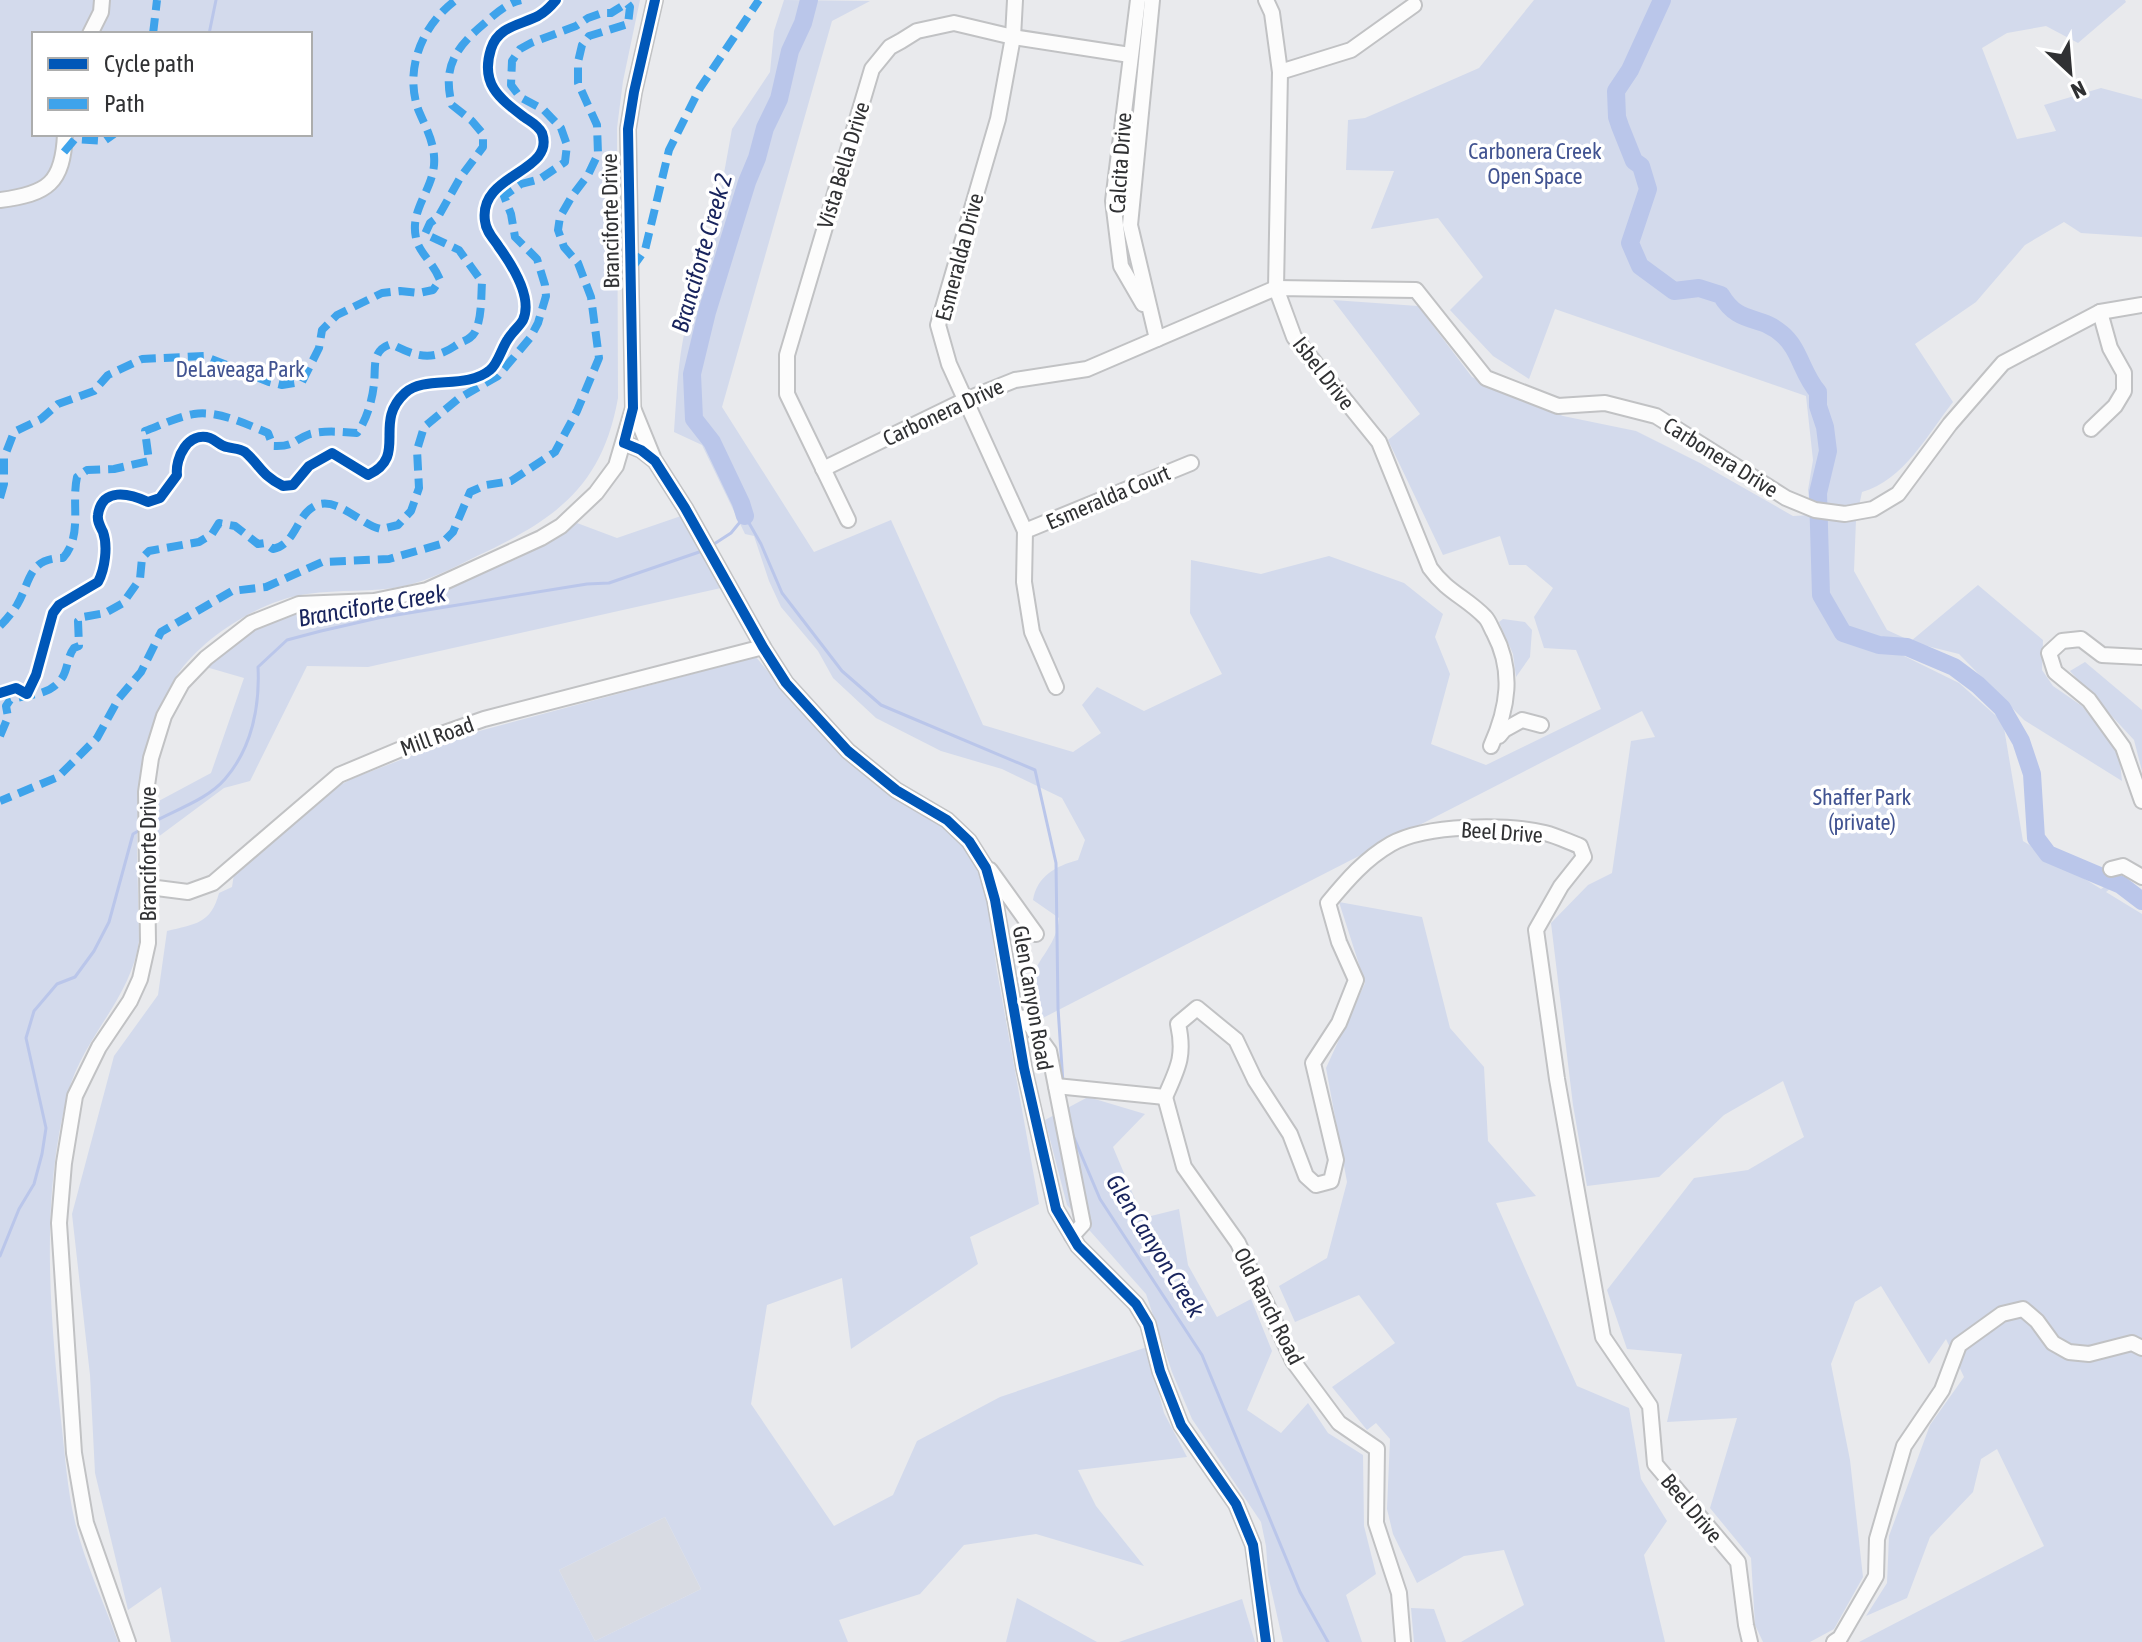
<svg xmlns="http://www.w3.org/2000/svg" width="2142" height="1642" viewBox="0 0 2142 1642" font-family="'Asap Condensed',sans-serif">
<rect width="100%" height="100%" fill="#e9eaed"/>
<path fill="#d8dbe3" d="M665,1517L701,1589L595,1641L559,1570Z"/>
<g fill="#d3daec" fill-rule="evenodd">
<path d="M0,0H640L623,81L617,128L618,398C602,488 554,520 477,556C453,568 430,580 404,586C372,593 339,589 307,594C261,600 203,637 177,675C166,692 158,712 151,730C130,785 139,880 139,941C131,999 83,1037 68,1093C40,1199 50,1313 61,1420C65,1454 67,1489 75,1522C85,1564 104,1602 118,1642H0ZM34,34H310V134H34Z"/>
<path d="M784,0L870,1L832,21L722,407L814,552L891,520L983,725L1073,752L1101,733L1082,705L1097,687L1144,711L1222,674L1190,613L1191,560L1261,574L1329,556L1404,583L1443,614L1435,637L1450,674L1431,744L1486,765L1601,709L1576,650L1544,648L1534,617L1553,588L1526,565H1509L1500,536L1443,555L1388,440L1420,414L1333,300L1418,306L1472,377L1563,416L1636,431L1700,463L1793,516L1811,515L1808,490L1813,460L1806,396L1555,309L1529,379L1493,356L1450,310L1483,277L1438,218L1371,229L1394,171L1346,170L1348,120L1365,118L1479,68L1534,0H2125L2126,2L2078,43L2046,26L2007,33L1982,48L2017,139L2056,131L2044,105L2101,88L2142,99V237L2081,233L2064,222L2025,245L1976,302L1915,344L1953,402C1928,434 1903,481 1862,492L1856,520L1854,571L1887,630L1911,641L1978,585L2043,640L2042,670L2053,686L2082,706L2119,752L2122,781L2024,720L1959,654L1911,642L1898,653L1959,683L2003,722L2023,841L2101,889L2107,885L2111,888L2106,892L2142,914V1642H1859L2044,1546L1997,1449L1981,1459L1973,1492L1930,1537L1907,1598L1866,1616L1887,1583L1889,1536L1930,1425L1964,1377L1946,1339L1929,1364L1881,1286L1855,1302L1831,1364L1850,1460L1863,1577L1834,1629L1810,1642H1763L1755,1625L1751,1558L1710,1508L1737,1418L1667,1422L1682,1354L1627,1349L1607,1290L1694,1178L1748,1170L1804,1137L1783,1081L1724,1115L1659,1177L1587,1186L1573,1105L1551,923L1588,885L1612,873L1631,741L1655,737L1642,711L1035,1022C1033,1012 1028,999 1029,990C1032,961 1057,948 1059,918L1033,900C1037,876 1056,866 1078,860L1085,840L1062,798L1002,769L941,751L876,718L833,678L818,651L781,607L769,581L754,536L745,534L702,445L674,432C678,382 678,322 705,279L732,129L770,72L774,31Z"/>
<path d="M1143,0H1149L1129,243L1134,275L1124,247L1117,202Z"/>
<path d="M681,516L721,588L368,667L307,666L250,781L224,788L154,840L155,803L211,773L244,678L206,667L255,627L300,611L369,608L430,594L519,558L577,523L617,538Z"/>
<path d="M1503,619L1525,622L1532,630L1530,657L1516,677L1513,654L1499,622Z"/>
<path d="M756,657L779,685L850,758L934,820L964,846L974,863L986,891L997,971L1039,1204L970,1237L978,1264L851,1349L842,1278L767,1305L751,1404L834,1526L893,1495L917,1441L1000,1397L1147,1347L1164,1413L1187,1457L1078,1470L1096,1506L1144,1566L1036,1534L964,1545L920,1594L839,1620L848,1642H171L161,1587L128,1610L95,1473L90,1375L72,1214L114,1056L158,995L167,931C195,924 211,924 219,893L232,887L234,874L337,787L351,779L468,734ZM665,1517L701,1589L595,1641L559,1570Z"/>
<path d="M2085,662L2142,710V771L2134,740L2070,671Z"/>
<path d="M1339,902L1422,917L1450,1028L1484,1067L1488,1141L1536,1196L1496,1203L1577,1386L1629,1408L1641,1479L1667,1521L1644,1555L1665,1642H1461L1524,1605L1504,1550L1464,1556L1417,1583L1393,1534L1387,1509L1390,1439L1376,1423L1367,1430L1332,1387L1395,1343L1359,1295L1295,1322L1279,1286L1327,1258L1347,1182L1326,1068L1365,983Z"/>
<path d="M1088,1097L1145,1114L1113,1147L1143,1218L1179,1209L1188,1265L1217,1317L1251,1299L1272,1351L1247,1410L1281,1433L1308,1403L1328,1433L1363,1455L1364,1526L1376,1574L1346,1595L1362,1642H1283L1268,1575L1266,1546L1261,1522L1192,1419L1172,1372L1146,1294L1067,1205L1045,1120Z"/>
<path d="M1017,1598L1097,1642H1006Z"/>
<path d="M1242,1599L1255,1642H1119Z"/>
<path d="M1411,1608L1434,1609L1446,1642H1414Z"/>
</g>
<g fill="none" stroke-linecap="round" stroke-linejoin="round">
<g stroke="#bac6ea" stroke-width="3">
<path d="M209,34L216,0"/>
<path d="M711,546L731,533L745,516L761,544L782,593L842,671L881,705L1035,770L1056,863L1058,1008L1063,1083"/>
<path d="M150,824C174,810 207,800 225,779C252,748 260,706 258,667L287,640L321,631L378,618L587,584L609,583L705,550"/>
<path d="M1072,1133L1100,1199L1202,1355L1300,1592L1328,1642"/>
<path d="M0,1256L19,1209L34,1184L42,1154L46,1128L26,1038L34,1011L57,984L75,977L94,951L109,922L133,834L140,830"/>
</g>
<g stroke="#bac6ea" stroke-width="18">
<path d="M1662,0L1630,70L1616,91L1617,117L1620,126L1634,161L1641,166L1648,189L1630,243L1640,266L1674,291L1699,288L1721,295C1739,326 1760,314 1782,334C1800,349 1802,374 1818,392V406L1825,427L1828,451L1818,493L1821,595L1843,633L1879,645L1907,647L1954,667L1978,685L2002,708L2021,741L2032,774L2036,838L2048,854L2121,885L2142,901"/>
<path d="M745,516L741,503L712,442L694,419L692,374L707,312L747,182L757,158L765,128L779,99L790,51L803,23L809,0"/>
</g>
<defs>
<g id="minor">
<path d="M1015,0L1013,37L998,119L938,325L949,364L1025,531L1024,582L1032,632L1056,687"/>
<path d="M1138,0L1113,201L1121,266L1143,304"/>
<path d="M1152,0L1130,225L1157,339"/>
<path d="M1266,0L1272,13L1280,72L1276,288L1294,337L1379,442L1430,568C1447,592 1467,598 1485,617C1489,621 1491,628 1494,633C1514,671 1508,708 1491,746"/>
<path d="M90,34L101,12L102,0"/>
<path d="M1280,72L1351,50L1414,5"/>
<path d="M0,200C48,194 63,183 65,134"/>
<path d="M633,408L653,457"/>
<path d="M2091,429L2115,406L2124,391V373L2110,348L2100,312"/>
<path d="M624,443L641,450L655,461L685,508L763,647L786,683L848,751L896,790L947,820L969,841L986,868L995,900L1024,1068L1056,1209L1078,1246L1136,1304L1148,1324L1160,1371L1181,1425L1236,1504L1253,1545L1266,1642"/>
<path d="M823,469L965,400L1015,380L1087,369L1276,288L1416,290L1486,378L1558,406L1605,403L1656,416L1786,498L1815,510L1845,514L1873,509L1898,494L1950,424L2003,363L2100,312L2142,305"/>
<path d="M848,520L787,394V355L872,69L890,47L901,41L917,31L954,23L1013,37L1130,55"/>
<path d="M1025,531L1191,463"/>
<path d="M2142,657L2102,655L2081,639L2062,641L2049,653L2055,672L2089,700L2123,747L2142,801"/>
<path d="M1499,736L1504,730L1522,720L1541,725"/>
<path d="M2111,869L2123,866L2142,877"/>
<path d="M990,870L1036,934"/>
<path d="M149,887L188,892L213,883L339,775L413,744L484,719L763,647"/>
<path d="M1015,1017L1025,1018L1049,1051L1083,1224L1072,1236"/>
<path d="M1056,1086L1165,1097"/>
<path d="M1165,1097C1178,1068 1185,1056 1178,1024L1197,1008L1236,1040L1255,1080L1290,1134L1306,1176L1316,1185L1331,1181L1336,1160L1313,1063L1339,1023L1356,980L1339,942L1328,903C1347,880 1365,859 1391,844C1427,824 1506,824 1545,833C1557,836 1569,842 1580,846L1584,857L1561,886L1536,930L1557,1079L1603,1337L1650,1406L1655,1464L1738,1562L1746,1625L1750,1642"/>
<path d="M1165,1097L1184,1167L1238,1243L1293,1361L1339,1423L1377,1449L1376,1523L1399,1593L1403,1642"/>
<path d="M128,1642L86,1523L74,1453L59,1223L64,1163L75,1096L99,1047L130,1001L140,979L148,943L146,792L151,758L164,716L182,683L206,658L251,623L299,604L374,601L427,590L541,538L561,526L596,493L616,466L633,408L628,129L634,92L655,0"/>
<path d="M1834,1642L1840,1638L1876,1576L1877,1539L1904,1446L1942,1390L1959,1345L2002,1314L2023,1309L2037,1321L2053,1343L2069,1352L2089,1354L2132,1343L2142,1348"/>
</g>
</defs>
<use href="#minor" stroke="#c1c2c4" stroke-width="18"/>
<use href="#minor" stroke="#fcfcfc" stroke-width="14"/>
<g stroke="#3ea3eb" stroke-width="8" stroke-dasharray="16 8" stroke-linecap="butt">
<path d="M153,34L157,0"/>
<path d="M64,152L75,139L104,141L114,134"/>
<path d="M632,268L645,250L669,150L700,88L759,0"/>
<path d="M0,498L4,484V458L14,432L41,419L58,404L94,391L108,375L142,359L204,356L269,382L282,385L302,382L319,348L322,330L337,315L382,293L400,291L419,293L433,290L440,280C433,262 419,253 416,238C409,207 437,187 434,156C433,139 424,124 418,109C404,68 423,24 456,0"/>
<path d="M0,626C6,620 12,613 17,605C31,581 28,558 63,558C83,535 71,505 77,477L87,470L114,469L149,461L145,431C161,425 177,417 194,414C217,410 246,424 268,433L273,446C295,447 293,440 310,434C326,430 341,432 357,433C366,422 373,398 374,383C376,367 371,350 391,344C415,356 431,362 455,346C463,340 470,341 475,332C482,318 481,297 482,282L459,250L425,234L430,223L438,217L460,178L483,147V134L472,121L452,105C443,70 453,51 479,28C492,17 504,4 521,0"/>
<path d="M0,736L8,717L6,706L10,700C30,693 49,697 62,678C68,669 67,657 74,648L79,646L78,621L83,617L105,613L123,603L140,579L142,558L149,551L199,542L212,534L219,523L235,526L258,544L265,543L273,549C297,544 296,513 317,505C338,497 361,525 381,529L398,525L411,511L419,488L417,450L424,427L458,399L498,376L530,338L538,323L546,296L545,285L537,259L515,237L511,214L504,196L521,184L540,179L565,162L567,145L561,128L544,110L520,97L511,85L512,61L520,49L531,43L576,26L588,18L602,13H611L627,3L630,7L628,24L589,36L582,45L578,62V83L597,125L598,154L588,175L572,196L560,217L558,230L564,247L578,263L591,297L599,358L577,411L555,452L511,481L486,485L470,492L453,532L441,544L389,559L322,562L266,587L232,591L161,632L141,672L119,698L97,738L58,777L0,801"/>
</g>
<defs>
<g id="cycleway">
<path d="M655,0L634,92L628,129L633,408L624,443L641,450L655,461L685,508L763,647L786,683L848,751L896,790L947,820L969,841L986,868L995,900L1024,1068L1056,1209L1078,1246L1136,1304L1148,1324L1160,1371L1181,1425L1236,1504L1253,1545L1266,1642"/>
<path d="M0,693L16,688L27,694L36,675L53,613L59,605L98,582C105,569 108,546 103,532C100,526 97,521 98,515C102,487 129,493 148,502L160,498L177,475C175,458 188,431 210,438C216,440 220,446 227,447C233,449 239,448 245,452C260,465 262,476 283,486L293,485L309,466L332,453L368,475C409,456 372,423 405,393C425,375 466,390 490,370C498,364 502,347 508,339C512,332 519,327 523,320C533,298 512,265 499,247C494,239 486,232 485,221C478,173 556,173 542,133C538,125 531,122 524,117C499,98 480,84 491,49C498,26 521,25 538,16C545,12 551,6 556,0"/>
</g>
</defs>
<use href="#cycleway" stroke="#fff" stroke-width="15"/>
<use href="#cycleway" stroke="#0057b8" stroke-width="10"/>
</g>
<g text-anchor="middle" stroke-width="7" stroke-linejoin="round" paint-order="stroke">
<g font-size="22" fill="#415391" stroke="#fff">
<text x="1535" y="159">Carbonera Creek<tspan x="1535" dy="25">Open Space</tspan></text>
<text x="240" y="377">DeLaveaga Park</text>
<text x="1862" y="805">Shaffer Park<tspan x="1862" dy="25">(private)</tspan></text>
</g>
<g font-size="22" fill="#303133" stroke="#fff">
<text transform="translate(1120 163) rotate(-86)" y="8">Calcita Drive</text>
<text transform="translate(843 165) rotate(-73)" y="8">Vista Bella Drive</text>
<text transform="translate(610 221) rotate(-91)" y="8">Branciforte Drive</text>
<text transform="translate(959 257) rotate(-75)" y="8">Esmeralda Drive</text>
<text transform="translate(1324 373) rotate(52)" y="8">Isbel Drive</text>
<text transform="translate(943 412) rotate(-25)" y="8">Carbonera Drive</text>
<text transform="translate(1721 457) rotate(32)" y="8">Carbonera Drive</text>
<text transform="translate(1108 497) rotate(-23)" y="8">Esmeralda Court</text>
<text transform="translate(437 736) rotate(-20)" y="8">Mill Road</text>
<text transform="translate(1502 832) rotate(4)" y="8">Beel Drive</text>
<text transform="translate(148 854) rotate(-90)" y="8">Branciforte Drive</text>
<text transform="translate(1033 998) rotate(80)" y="8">Glen Canyon Road</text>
<text transform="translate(1269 1306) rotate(63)" y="8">Old Ranch Road</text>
<text transform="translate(1692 1508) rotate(50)" y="8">Beel Drive</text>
</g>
<g font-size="24" font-style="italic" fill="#18245d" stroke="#fff">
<text transform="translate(702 253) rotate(-74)" y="8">Branciforte Creek 2</text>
<text transform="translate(372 606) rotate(-10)" y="8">Branciforte Creek</text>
<text transform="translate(1155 1246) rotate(58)" y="8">Glen Canyon Creek</text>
</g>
</g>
<rect x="32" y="32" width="280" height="104" fill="#ffffff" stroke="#acadad" stroke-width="2"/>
<rect x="48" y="58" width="40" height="12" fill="#0057b8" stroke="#acadad" stroke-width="2"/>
<text x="104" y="72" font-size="24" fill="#303133">Cycle path</text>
<rect x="48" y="98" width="40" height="12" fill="#3ea3eb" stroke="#acadad" stroke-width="2"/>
<text x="104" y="112" font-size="24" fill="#303133">Path</text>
<g transform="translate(2070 72) rotate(154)" stroke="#ffffff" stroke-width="6" paint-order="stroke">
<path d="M0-6L14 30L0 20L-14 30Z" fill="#303133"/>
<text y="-12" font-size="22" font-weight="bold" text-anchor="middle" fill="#303133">N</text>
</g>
</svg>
